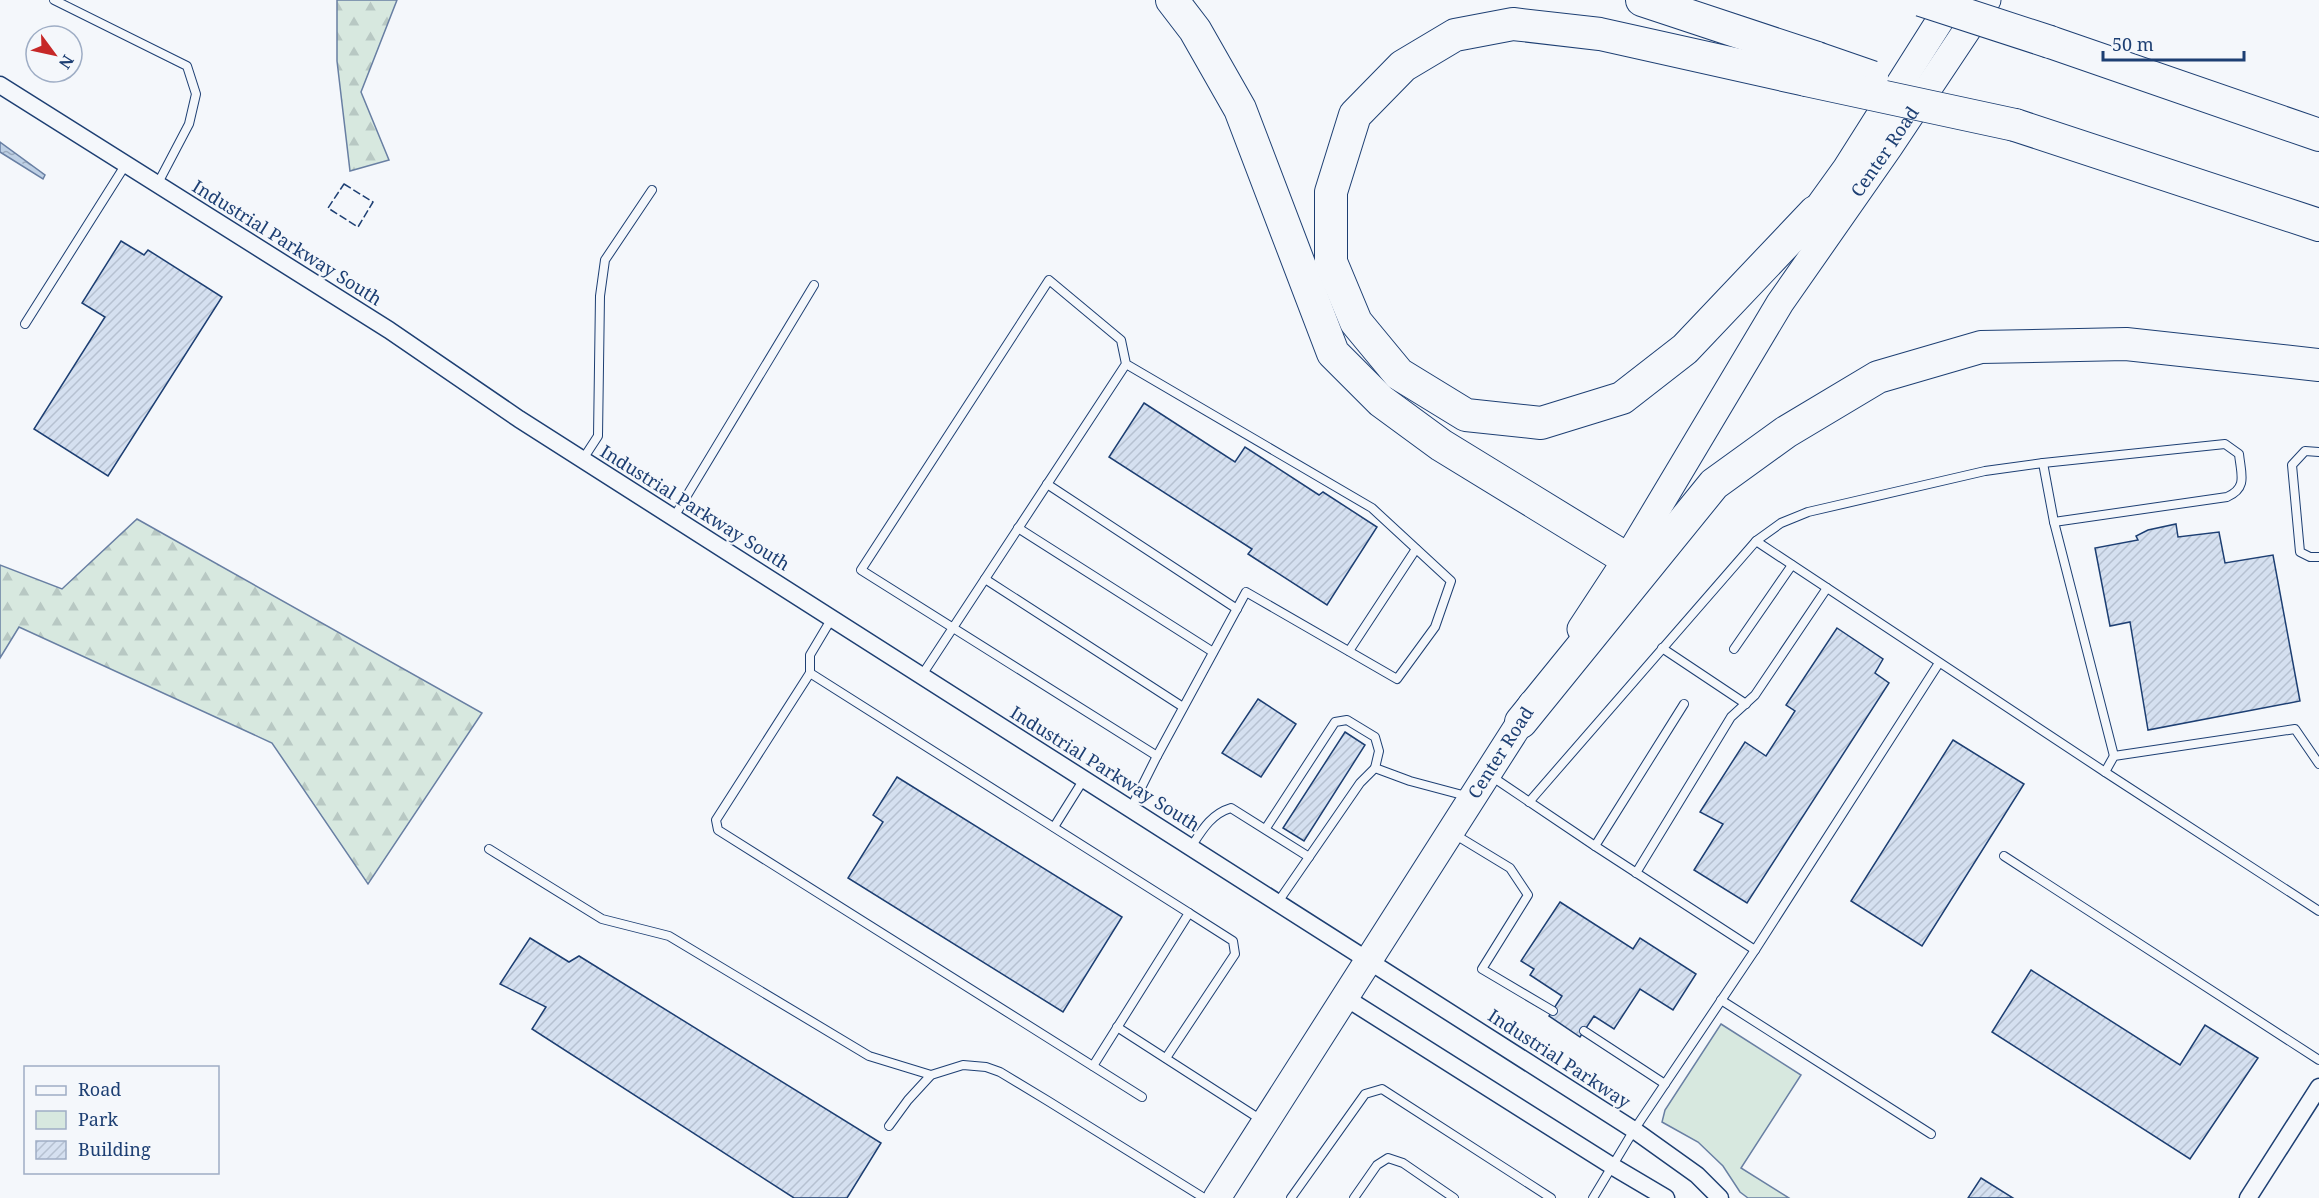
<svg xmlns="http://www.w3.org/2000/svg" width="2319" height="1198" viewBox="0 0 2319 1198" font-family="'Noto Serif',serif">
<defs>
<pattern id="forest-firs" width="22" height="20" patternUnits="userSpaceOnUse" patternTransform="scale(1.5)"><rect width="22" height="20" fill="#d7e8df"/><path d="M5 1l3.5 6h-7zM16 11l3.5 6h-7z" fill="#b8c8c3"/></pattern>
<pattern id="water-ripples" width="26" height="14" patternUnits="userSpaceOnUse" patternTransform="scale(1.5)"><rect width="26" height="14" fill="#bed0e5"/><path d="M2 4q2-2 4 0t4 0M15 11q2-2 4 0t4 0" fill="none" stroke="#9aaabe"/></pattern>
<pattern id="building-hatch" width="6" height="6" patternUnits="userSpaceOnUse" patternTransform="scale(1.5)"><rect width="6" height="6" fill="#d5e0f0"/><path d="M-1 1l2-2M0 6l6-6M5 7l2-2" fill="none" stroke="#b6c1d1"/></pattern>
</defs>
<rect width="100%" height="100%" fill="#f4f7fb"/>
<path fill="#d7e8df" stroke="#687fa3" stroke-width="1.5" d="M1721,1024L1801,1075L1741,1168L1789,1198H1748L1740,1192L1723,1166L1698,1142L1662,1122L1665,1110Z"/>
<g fill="url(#forest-firs)" stroke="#687fa3" stroke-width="1.5">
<path d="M337,0H397L361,92L389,160L350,171L337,61Z"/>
<path d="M137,519L482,713L368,884L272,743L19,627L0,658V565L62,589Z"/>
</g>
<path fill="url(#water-ripples)" stroke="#687fa3" stroke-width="1.5" d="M0,142L45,175L43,179L0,152Z"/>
<g fill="url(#building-hatch)" stroke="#1d3f73" stroke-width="1.5">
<path d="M121,241L144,255L148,250L222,297L108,476L34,429L105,317L82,303Z"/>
<path d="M1144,403L1235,462L1245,447L1319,495L1323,492L1377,527L1327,605L1248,554L1252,549L1109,457Z"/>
<path d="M2176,524L2178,537L2219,532L2225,563L2273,555L2300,701L2148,730L2130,622L2110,626L2095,548L2138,540L2136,536L2148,530Z"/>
<path d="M1837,628L1883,659L1875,673L1889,683L1747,903L1694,870L1723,824L1700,812L1745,742L1766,756L1795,711L1786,705Z"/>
<path d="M1258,699L1296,724L1261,777L1222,753Z"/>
<path d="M1345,732L1365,745L1304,841L1283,828Z"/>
<path d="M1953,740L2024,784L1922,946L1851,901Z"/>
<path d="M897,777L1122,917L1063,1012L848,878L883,822L873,815Z"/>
<path d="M1560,902L1633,949L1640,938L1696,974L1673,1010L1640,989L1614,1029L1594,1016L1580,1037L1549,1016L1562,996L1530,975L1534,969L1521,961Z"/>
<path d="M530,938L569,962L579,956L881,1143L847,1198H794L532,1029L546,1007L500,984Z"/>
<path d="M2031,970L2180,1065L2205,1025L2258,1058L2190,1159L1992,1032Z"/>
<path d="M1981,1178L2013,1198H1968Z"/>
</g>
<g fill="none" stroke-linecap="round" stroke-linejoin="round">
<defs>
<g id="service">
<path d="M54,0L187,66L196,94L189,124L157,185"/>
<path d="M25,324L126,164"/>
<path d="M2319,452L2305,451L2292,465L2300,552L2310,557H2319"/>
<path d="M583,459L598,436L600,296L605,260L652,190"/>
<path d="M2043,463L2225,444L2239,454C2241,474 2248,488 2227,497L2054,522"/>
<path d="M1047,484L1237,609"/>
<path d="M674,517L814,285"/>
<path d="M1018,528L1213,652"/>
<path d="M1756,541L1781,523L1808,512L1985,471L2043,463L2054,522L2114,756"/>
<path d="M985,579L1183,707"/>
<path d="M832,618L810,655V673L716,820L718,830L1142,1097"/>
<path d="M1662,648L1746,704"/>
<path d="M1734,649L1792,565"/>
<path d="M1349,651L1416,549"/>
<path d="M810,673L1189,913L1093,1066"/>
<path d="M922,675C990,571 1058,468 1126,364L1121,340L1049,280L861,570L1157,756L1246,592L1397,679L1435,627L1451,581L1372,508L1126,364"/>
<path d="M2105,772L2114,756L2295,729L2319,764"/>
<path d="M1491,776L1595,846L1755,950L1939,663"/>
<path d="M1529,802L1756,541L2105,772L2319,911"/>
<path d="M1131,808L1157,756"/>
<path d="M1054,827L1084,779"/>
<path d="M1266,828L1335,722L1347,720L1375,737L1379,751L1375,768"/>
<path d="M1454,834L1510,868L1528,895L1482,969L1553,1011"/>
<path d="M1595,846L1684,704"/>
<path d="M1191,847C1202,830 1211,814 1231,808L1309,857"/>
<path d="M489,849L602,919L669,936L869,1056L931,1075"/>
<path d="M2004,856L2319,1060"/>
<path d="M1636,873L1731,717L1755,695L1827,588"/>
<path d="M1278,902L1360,783L1375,768L1410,781L1470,797"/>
<path d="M1721,1000L1931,1134"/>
<path d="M1117,1027L1263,1121"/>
<path d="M1584,1031L1665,1084"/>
<path d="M1166,1058L1235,954L1233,941L1189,913"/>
<path d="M889,1126L908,1100L931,1075L963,1065L986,1067L1000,1072L1048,1101L1204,1198"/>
<path d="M1291,1198L1365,1094L1382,1089L1551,1198"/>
<path d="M1354,1198L1377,1165L1388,1158L1403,1163L1454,1198"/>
<path d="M1593,1198L1634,1130L1755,950"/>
</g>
<g id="minor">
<path d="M0,85L389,330L519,419L1634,1130L1697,1175L1720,1198"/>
<path d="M1346,998L1612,1166L1666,1198"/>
<path d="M2248,1198L2319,1087"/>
</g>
<g id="primary">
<path d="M1806,232L1815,212L1846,169L1953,0"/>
<path id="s1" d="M1581,629L1627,559L1780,303L1889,147L1987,0"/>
<path id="s2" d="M1217,1198L1532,704"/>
</g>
<g id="motorway">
<path d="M1172,0L1195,30L1240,109L1333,353L1381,401L1441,445L1627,559"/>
<path d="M1642,0L1817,58"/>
<path d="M2050,42L2319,135"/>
<path d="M1806,80L1600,34L1513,24L1455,35L1403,66L1355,115L1331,192V262L1356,322L1399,374L1466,415L1541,423L1622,398L1685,349L1815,212"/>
<path d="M2015,125L2319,225"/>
<path d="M1521,722L1714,484L1786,432L1878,377L1981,347L2126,344L2319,365"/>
</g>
</defs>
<use href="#service" stroke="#1d3f73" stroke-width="10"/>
<use href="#minor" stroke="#1d3f73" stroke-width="19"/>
<use href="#primary" stroke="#1d3f73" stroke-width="29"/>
<use href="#motorway" stroke="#1d3f73" stroke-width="34"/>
<use href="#service" stroke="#f4f7fb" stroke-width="8"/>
<use href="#minor" stroke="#f4f7fb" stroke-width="16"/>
<use href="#primary" stroke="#f4f7fb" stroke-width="27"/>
<use href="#motorway" stroke="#f4f7fb" stroke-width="32"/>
<defs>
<g id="motorway-bridge">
<path d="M1921,0L2050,42"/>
<path d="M1817,58L1872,77"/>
<path d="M1806,80L2015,125"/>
</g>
</defs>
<use href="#motorway-bridge" stroke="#1d3f73" stroke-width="34" stroke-linecap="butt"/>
<use href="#motorway-bridge" stroke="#f4f7fb" stroke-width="32"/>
<path stroke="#1d3f73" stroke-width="1.5" stroke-dasharray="8 3" stroke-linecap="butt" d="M344,184L373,202L358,227L328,208Z"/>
</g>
<g text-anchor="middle" stroke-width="4.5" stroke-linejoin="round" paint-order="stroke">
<g font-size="18" fill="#1d3f73" stroke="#f4f7fb">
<text dy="6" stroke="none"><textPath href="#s1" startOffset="566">Center Road</textPath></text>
<text transform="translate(287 243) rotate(32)" y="6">Industrial Parkway South</text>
<text transform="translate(695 508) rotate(32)" y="6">Industrial Parkway South</text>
<text dy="6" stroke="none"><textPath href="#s2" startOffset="528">Center Road</textPath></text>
<text transform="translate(1105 769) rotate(32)" y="6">Industrial Parkway South</text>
<text transform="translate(1559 1059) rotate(33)" y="6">Industrial Parkway</text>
</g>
</g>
<rect x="24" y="1066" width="195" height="108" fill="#f4f7fb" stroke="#9eadc5" stroke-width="1.5"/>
<rect x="36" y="1086" width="30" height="9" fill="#f4f7fb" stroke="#9eadc5" stroke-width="1.5"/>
<text x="78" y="1096" font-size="18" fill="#1d3f73">Road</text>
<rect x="36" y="1111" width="30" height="18" fill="#d7e8df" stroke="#9eadc5" stroke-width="1.5"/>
<text x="78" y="1126" font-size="18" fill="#1d3f73">Park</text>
<rect x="36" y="1141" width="30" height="18" fill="url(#building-hatch)" stroke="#9eadc5" stroke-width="1.5"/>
<text x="78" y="1156" font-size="18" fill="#1d3f73">Building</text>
<g transform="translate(54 54) rotate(123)"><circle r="28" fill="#f4f7fb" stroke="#9eadc5" stroke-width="1.5"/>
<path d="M0-4.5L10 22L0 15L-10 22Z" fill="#c62828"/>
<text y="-9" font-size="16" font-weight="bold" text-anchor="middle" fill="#1d3f73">N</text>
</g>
<path d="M2103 51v9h141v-9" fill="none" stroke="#1d3f73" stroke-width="3"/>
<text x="2112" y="51" font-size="18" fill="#1d3f73" stroke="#f4f7fb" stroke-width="4.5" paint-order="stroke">50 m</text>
</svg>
